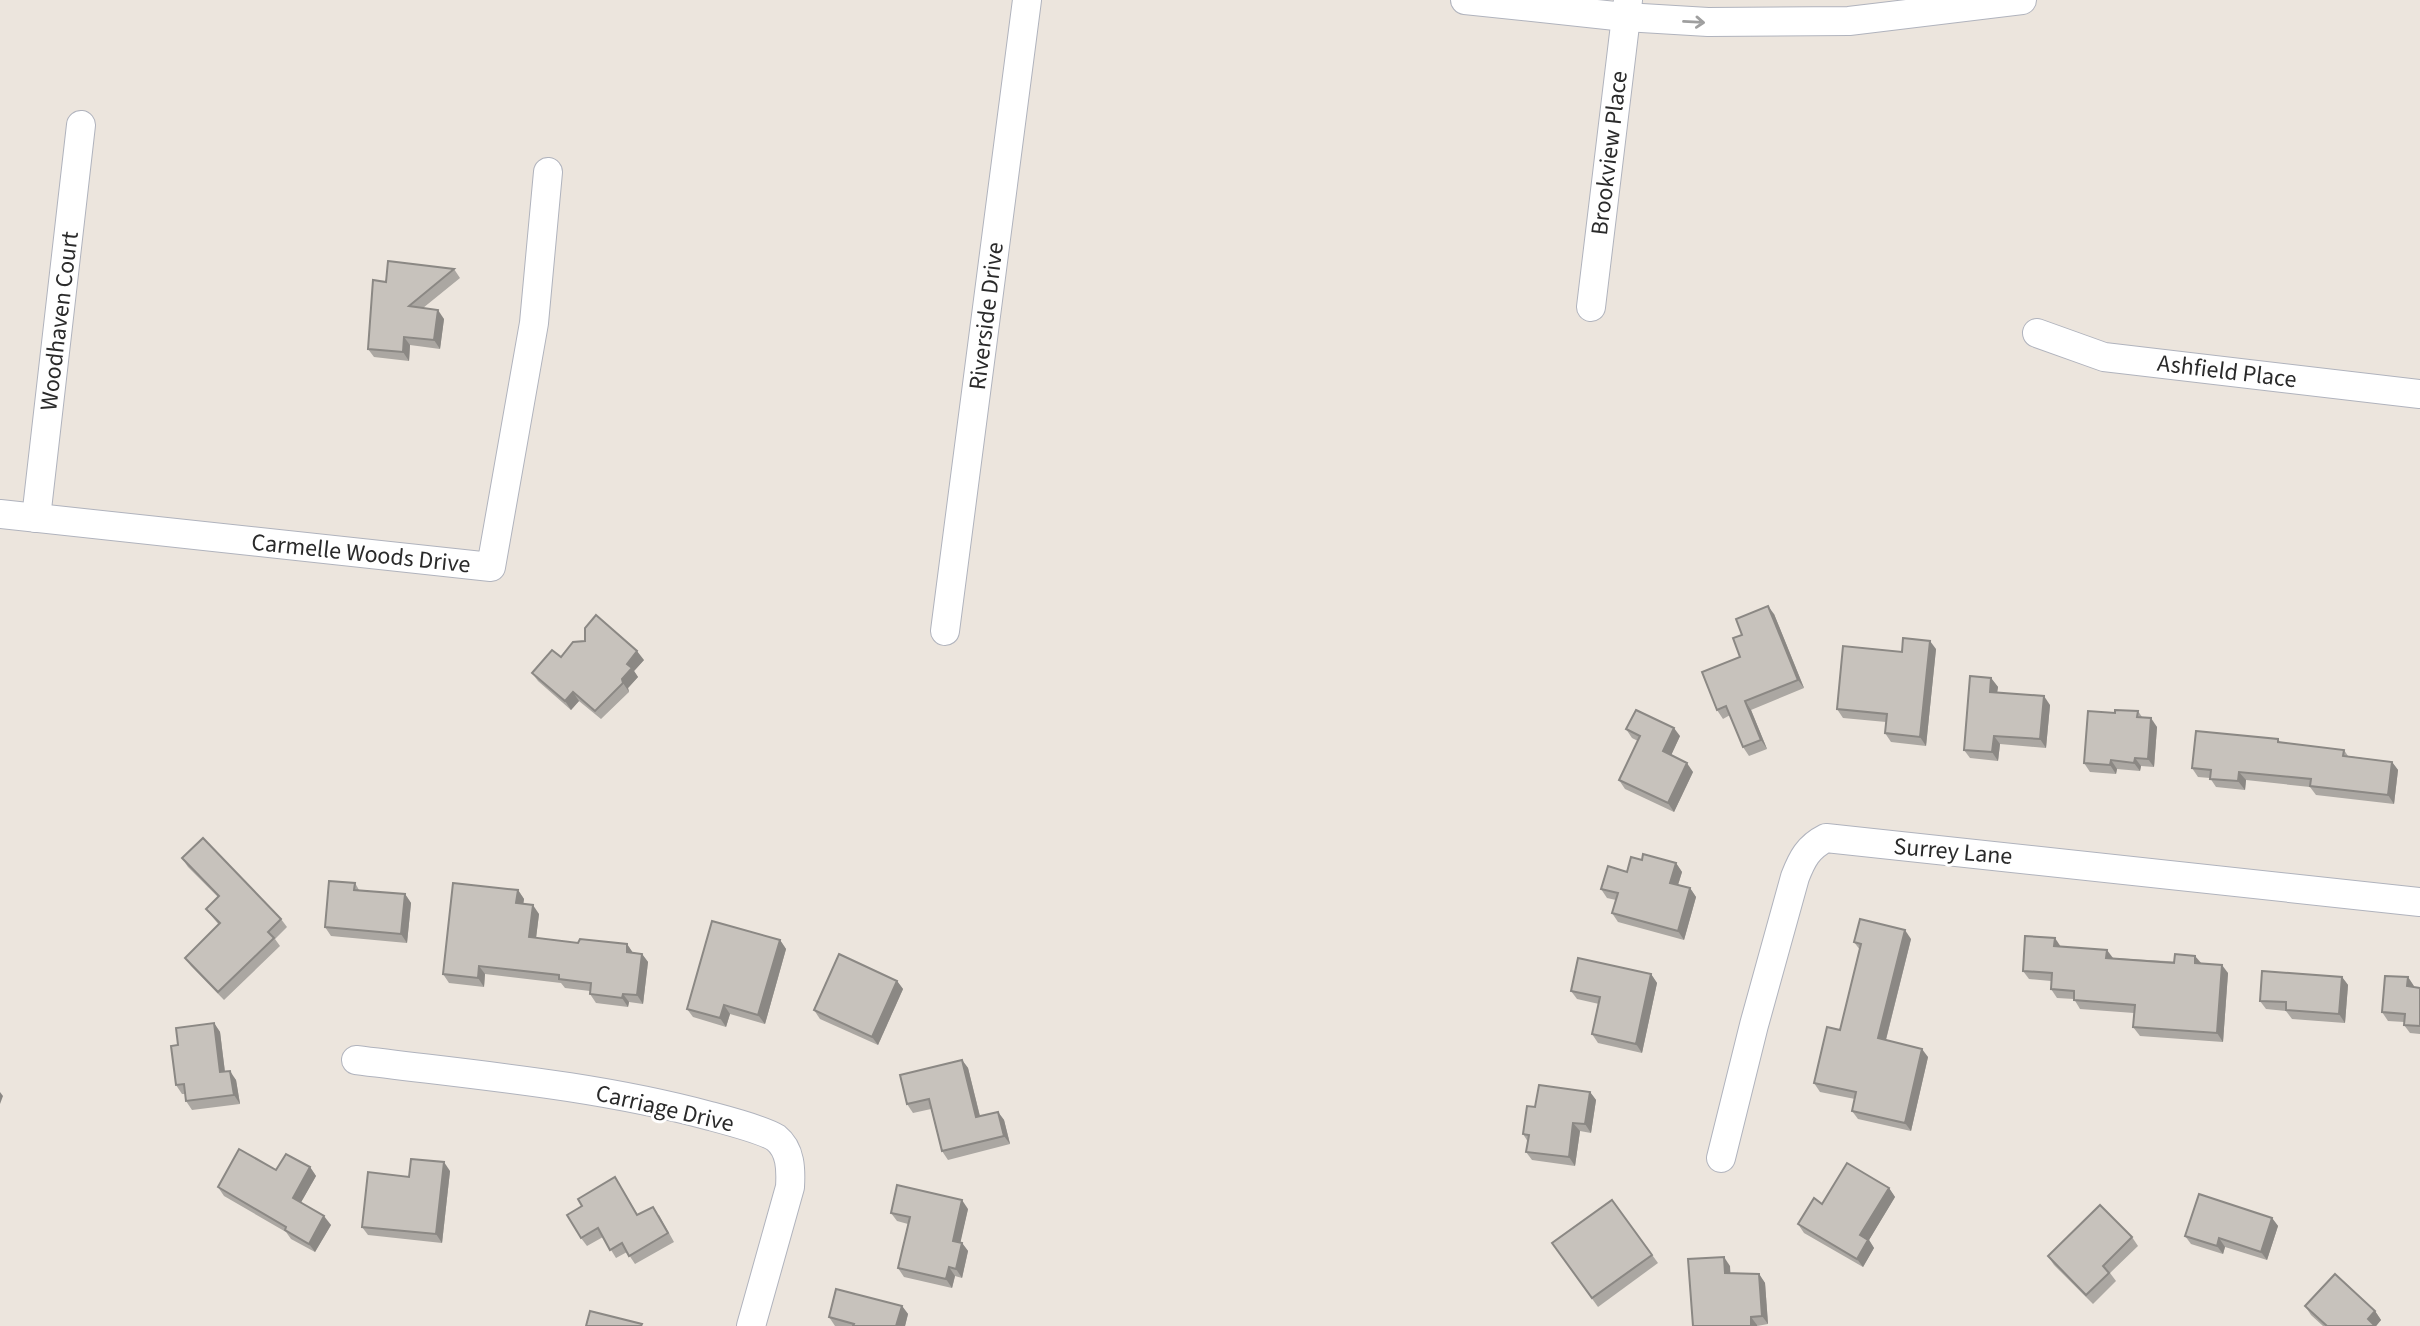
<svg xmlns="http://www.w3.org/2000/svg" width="2420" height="1326" viewBox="0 0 2420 1326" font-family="'Source Sans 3',sans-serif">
<rect width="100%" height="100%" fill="#ece5dd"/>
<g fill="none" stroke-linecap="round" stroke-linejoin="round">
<defs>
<g id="minor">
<path d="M1465,0L1625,17L1708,22L1849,21L2022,0"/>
<path d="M1591,307L1628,0"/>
<path d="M2037,333L2104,357L2420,394"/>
<path d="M0,514L491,567L534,323L548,172"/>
<path d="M36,518L81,125"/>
<path d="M945,631L1027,0"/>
<path d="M356,1060C474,1075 595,1085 710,1116C725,1120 764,1130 776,1138C791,1150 791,1170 790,1187L751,1326"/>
<path d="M1721,1158L1754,1025L1795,877C1802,859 1808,847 1826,838L2420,902"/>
</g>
</defs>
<use href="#minor" stroke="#b0b3bd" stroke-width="30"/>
<use href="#minor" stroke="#fff" stroke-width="28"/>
</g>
<g fill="#aba7a2">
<path d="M454,269L460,278L423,308L444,319L440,349L410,345L409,361L374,357L368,349L386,282Z"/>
<path d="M1774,614L1804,688L1751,710L1767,749L1749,756L1743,747L1730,715L1723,719L1717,710L1740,657L1742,635Z"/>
<path d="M1936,649L1926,746L1891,742L1885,733L1886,722L1843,718L1837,709Z"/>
<path d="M561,657L644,660L634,671L638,677L628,688L629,692L601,719L579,701L571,710L538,681L532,673Z"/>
<path d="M1991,678L1998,687L1997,692L2050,705L2046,748L2000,744L1998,761L1970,758L1964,750Z"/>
<path d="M2138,711L2142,717L2157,727L2154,767L2141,766L2140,771L2117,769L2116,774L2090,772L2084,763L2115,713Z"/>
<path d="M1626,729L1680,736L1671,755L1693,772L1674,812L1625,789L1619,780L1638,741L1632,738Z"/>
<path d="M2278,739L2280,742L2344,750L2348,756L2392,762L2398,770L2394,804L2316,795L2310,787L2246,780L2245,790L2216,787L2210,778L2198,777L2192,768Z"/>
<path d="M182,858L281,919L287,927L275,939L280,946L224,1000L191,966L185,958L219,925L206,909L218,897L188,867Z"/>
<path d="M1642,860L1676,863L1682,872L1678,885L1690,888L1696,897L1684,940L1618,922L1612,913L1616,900L1607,898L1601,889Z"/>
<path d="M355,883L359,890L405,894L411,903L407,943L331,936L325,927Z"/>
<path d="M518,890L524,899L523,904L539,914L536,938L578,943L627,944L633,953L642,954L648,962L643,1004L629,1002L628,1007L596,1003L590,994V991L565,988L561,983L485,974L484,987L449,983L443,974Z"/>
<path d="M1911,939L1886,1040L1928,1057L1911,1131L1858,1119L1852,1111L1855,1099L1820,1092L1814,1083L1840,1030L1860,950L1854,942Z"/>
<path d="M780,940L786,949L765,1024L730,1014L726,1027L693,1017L687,1009Z"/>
<path d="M2061,946L2113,958L2201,963L2228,973L2223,1042L2140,1036L2133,1027L2134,1013L2080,1009L2074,999L2057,998L2051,989V981L2029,979L2023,971Z"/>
<path d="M1651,974L1657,983L1642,1053L1598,1043L1592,1034L1599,1004L1577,999L1571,991Z"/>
<path d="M2342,977L2348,985L2345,1023L2292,1019L2286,1011L2266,1009L2260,1001Z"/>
<path d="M2408,977L2414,987L2420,988V1034L2410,1033L2404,1025V1022L2388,1021L2382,1012Z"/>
<path d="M897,981L903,989L878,1045L820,1019L814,1010Z"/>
<path d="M214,1023L220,1032L225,1072L236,1080L240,1104L192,1110L186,1101L185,1094H182L176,1085Z"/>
<path d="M962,1060L968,1068L980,1116L998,1112L1004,1120L1010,1144L948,1160L942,1151L931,1109L913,1113L907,1104Z"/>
<path d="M1590,1092L1596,1100L1591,1133L1580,1131L1575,1166L1532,1160L1526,1152L1528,1142L1523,1134L1535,1107Z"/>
<path d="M310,1167L316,1176L301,1202L331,1225L315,1252L291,1239L286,1232L224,1196L218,1187L276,1170Z"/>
<path d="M450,1171L442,1243L368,1235L362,1227L409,1177Z"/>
<path d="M615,1177L638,1215H659L674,1242L635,1264L627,1252L616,1258L603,1237L587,1246L581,1238L582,1206Z"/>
<path d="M1889,1188L1895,1197L1869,1240L1874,1248L1863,1267L1804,1233L1798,1224L1822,1204Z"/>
<path d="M1612,1200L1658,1263L1598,1307L1552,1243Z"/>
<path d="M968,1209L960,1242L962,1243L968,1251L962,1278L955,1276L952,1288L904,1277L898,1268L908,1224L897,1221L891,1213Z"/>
<path d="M2272,1218L2278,1226L2267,1260L2225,1247L2223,1254L2191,1244L2185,1236Z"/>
<path d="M2132,1237L2138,1246L2110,1273L2116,1281L2093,1304L2054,1265L2048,1256Z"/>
<path d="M1730,1266V1273L1759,1274L1765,1283L1768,1324L1757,1326H1693Z"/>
<path d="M902,1306L908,1314L905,1326H835L829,1317Z"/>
<path d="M2305,1306L2375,1311L2381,1320L2376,1326H2323L2311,1315Z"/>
</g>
<g fill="#8b8884">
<path d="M438,310L444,319L440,349L434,340Z"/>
<path d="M404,337L410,345L409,361L403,352Z"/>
<path d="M1768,606L1774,614L1804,688L1798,680Z"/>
<path d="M1930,641L1936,649L1926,746L1920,737Z"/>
<path d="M637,651L644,660L634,671L638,677L628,688L629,692L623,683L622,679L627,664Z"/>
<path d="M1991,678L1998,687L1996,700L1990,692Z"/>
<path d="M573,692L579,701L571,710L565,701Z"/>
<path d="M2044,696L2050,705L2046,748L2040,739Z"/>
<path d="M1745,701L1751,710L1767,749L1761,740Z"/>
<path d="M2151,718L2157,727L2154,767L2148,759Z"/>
<path d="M1674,728L1680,736L1669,760L1663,751Z"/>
<path d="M1994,736L2000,744L1998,761L1992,752Z"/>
<path d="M2135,758L2141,766L2140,771L2134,763Z"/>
<path d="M2111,760L2117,769L2116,774L2110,765Z"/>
<path d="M2392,762L2398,770L2394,804L2388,795Z"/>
<path d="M1687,763L1693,772L1674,812L1668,803Z"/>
<path d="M2239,772L2246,780L2245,790L2238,781Z"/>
<path d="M1676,863L1682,872L1676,891L1670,883Z"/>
<path d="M1690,888L1696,897L1684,940L1678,931Z"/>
<path d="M518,890L524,899L522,912L516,903Z"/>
<path d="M405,894L411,903L407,943L401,934Z"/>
<path d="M533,905L539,914L535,946L529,937Z"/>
<path d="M1905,930L1911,939L1884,1047L1878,1038Z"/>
<path d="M2055,938L2061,947L2054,946Z"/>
<path d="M780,940L786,949L765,1024L758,1015Z"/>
<path d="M627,944L633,953L627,952Z"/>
<path d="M2107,950L2113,958H2106Z"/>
<path d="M642,954L648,962L643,1004L637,995Z"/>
<path d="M2195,956L2202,964L2195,963Z"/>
<path d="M2222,965L2228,973L2223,1042L2217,1033Z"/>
<path d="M479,966L485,974L484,987L478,978Z"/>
<path d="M1651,974L1657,983L1642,1053L1636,1044Z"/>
<path d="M2342,977L2348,985L2345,1023L2339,1014Z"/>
<path d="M2408,977L2414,986L2413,995L2407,986Z"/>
<path d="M897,981L903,989L878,1045L872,1037Z"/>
<path d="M623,994L629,1002L628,1007L622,998Z"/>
<path d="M724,1005L730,1014L726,1027L720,1018Z"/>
<path d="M214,1023L220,1032L226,1081L220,1072Z"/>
<path d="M1922,1049L1928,1057L1911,1131L1905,1123Z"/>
<path d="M962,1060L968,1068L982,1125L976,1117Z"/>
<path d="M230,1071L236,1080L240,1104L234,1095Z"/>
<path d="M0,1092L3,1096L0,1104Z"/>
<path d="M1590,1092L1596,1100L1591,1133L1585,1124Z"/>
<path d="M998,1112L1004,1120L1010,1144L1004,1136Z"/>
<path d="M1573,1123L1580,1131L1575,1166L1569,1157Z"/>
<path d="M444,1162L450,1171L442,1243L436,1234Z"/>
<path d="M310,1167L316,1176L299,1206L293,1198Z"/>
<path d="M1889,1188L1895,1197L1869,1240L1874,1248L1863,1267L1857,1259L1860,1235Z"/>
<path d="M962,1200L968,1209L959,1249L953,1241Z"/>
<path d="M324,1216L331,1225L315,1252L309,1244Z"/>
<path d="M2272,1218L2278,1226L2267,1260L2261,1252Z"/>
<path d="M2219,1238L2225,1247L2223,1254L2217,1246Z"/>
<path d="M962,1243L968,1251L962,1278L956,1269Z"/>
<path d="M1724,1257L1730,1266L1731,1281L1725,1273Z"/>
<path d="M949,1267L955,1276L952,1288L946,1279Z"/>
<path d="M1759,1274L1765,1283L1768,1324L1762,1316Z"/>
<path d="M902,1306L908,1314L905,1326H896Z"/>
<path d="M2375,1311L2381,1320L2376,1326L2368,1319Z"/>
<path d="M1751,1317L1757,1325V1326H1751Z"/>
</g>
<g fill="#c7c2bc" stroke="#8b8884" stroke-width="2">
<path d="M388,261L454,269L409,306L438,310L434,340L404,337L403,352L368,349L373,280L386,282Z"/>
<path d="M1768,606L1798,680L1745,701L1761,740L1743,747L1726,706L1717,710L1702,672L1740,657L1733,638L1742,635L1736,619Z"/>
<path d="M596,615L637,651L627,664L632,668L622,679L623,683L595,711L573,692L565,701L532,673L552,650L561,657L573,642L585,641V628Z"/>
<path d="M1903,638L1930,641L1920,737L1885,733L1887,714L1837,709L1843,646L1902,652Z"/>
<path d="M1970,676L1991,678L1990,692L2044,696L2040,739L1994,736L1992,752L1964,750Z"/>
<path d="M1636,710L1674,728L1663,751L1687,763L1668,803L1619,780L1640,736L1626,729Z"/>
<path d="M2115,710L2138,711L2137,717L2151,718L2148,759L2135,758L2134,763L2111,760L2110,765L2084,763L2088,711L2115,713Z"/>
<path d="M2196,731L2278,739V742L2344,750L2343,756L2392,762L2388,795L2310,786L2311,779L2239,772L2238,781L2210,779L2211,770L2192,768Z"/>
<path d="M203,838L281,919L268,932L274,938L218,992L185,958L220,923L206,909L219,896L182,858Z"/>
<path d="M1643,854L1676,863L1670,883L1690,888L1678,931L1612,913L1618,893L1601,889L1608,866L1627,872L1631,857L1642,860Z"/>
<path d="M329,881L355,883L354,890L405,894L401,934L325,927Z"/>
<path d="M453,883L518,890L516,903L533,905L529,937L578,943L580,939L627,944V952L642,954L637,995L623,994L622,998L590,994L591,983L559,979V975L479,966L478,978L443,974Z"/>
<path d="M1860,919L1905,930L1878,1038L1922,1049L1905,1123L1852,1111L1856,1092L1814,1083L1827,1027L1840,1030L1861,944L1854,942Z"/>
<path d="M712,921L780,940L758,1015L724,1005L720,1018L687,1009Z"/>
<path d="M2025,936L2055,938L2054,946L2107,950L2106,958L2174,963L2175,954L2195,956V963L2222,965L2217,1033L2133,1027L2135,1005L2074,1000V991L2051,989L2052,973L2023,971Z"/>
<path d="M839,954L897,981L872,1037L814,1010Z"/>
<path d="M1578,958L1651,974L1636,1044L1592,1034L1600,997L1571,991Z"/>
<path d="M2262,971L2342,977L2339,1014L2286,1010V1002L2260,1001Z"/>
<path d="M2385,976L2408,977L2407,986L2420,988V1026L2404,1025L2405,1014L2382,1012Z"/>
<path d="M214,1023L220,1072L230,1071L234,1095L186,1101L184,1084L176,1085L171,1046L178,1045L176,1028Z"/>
<path d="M962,1060L976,1117L998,1112L1004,1136L942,1151L929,1099L907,1104L900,1075Z"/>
<path d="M1539,1085L1590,1092L1585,1124L1573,1123L1569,1157L1526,1152L1529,1135L1523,1134L1527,1106L1535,1107Z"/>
<path d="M239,1149L276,1170L286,1154L310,1167L293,1198L324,1216L309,1244L285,1230L286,1227L218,1187Z"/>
<path d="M411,1159L444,1162L436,1234L362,1227L368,1172L409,1177Z"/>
<path d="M1847,1163L1889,1188L1860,1235L1868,1240L1857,1259L1798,1224L1814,1198L1822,1204Z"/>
<path d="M615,1177L637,1215L653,1207L668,1233L629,1256L622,1243L610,1250L598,1228L581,1238L567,1215L582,1206L578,1199Z"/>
<path d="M897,1185L962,1200L953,1241L962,1243L956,1269L949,1267L946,1279L898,1268L910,1217L891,1213Z"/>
<path d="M2199,1194L2272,1218L2261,1252L2219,1238L2217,1246L2185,1236Z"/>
<path d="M1612,1200L1652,1255L1592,1298L1552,1243Z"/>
<path d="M2100,1205L2132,1237L2103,1266L2109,1273L2086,1295L2048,1256Z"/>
<path d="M1724,1257L1725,1273L1759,1274L1762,1316L1751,1317V1326H1693L1688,1259Z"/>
<path d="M2335,1274L2375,1311L2368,1319L2375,1326H2327L2305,1306Z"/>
<path d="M836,1289L902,1306L896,1326H853L854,1324L829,1317Z"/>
<path d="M590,1311L642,1324L641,1326H586Z"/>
</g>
<defs><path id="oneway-shaft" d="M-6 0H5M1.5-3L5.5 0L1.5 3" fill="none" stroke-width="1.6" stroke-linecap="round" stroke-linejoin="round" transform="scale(1.75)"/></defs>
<use stroke="#9f9f9f" href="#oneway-shaft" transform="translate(1694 22) rotate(3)"/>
<g text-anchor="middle" stroke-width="6" stroke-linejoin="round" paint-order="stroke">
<g font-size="24" fill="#2a2a2a" stroke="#fff">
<text transform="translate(1609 153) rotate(-83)" y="8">Brookview Place</text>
<text transform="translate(986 316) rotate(-83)" y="8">Riverside Drive</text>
<text transform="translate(59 321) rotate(-83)" y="8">Woodhaven Court</text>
<text transform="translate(2227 371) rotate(7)" y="8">Ashfield Place</text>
<text transform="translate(361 553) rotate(6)" y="8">Carmelle Woods Drive</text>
<text transform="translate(1953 851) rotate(5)" y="8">Surrey Lane</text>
<text transform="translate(665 1108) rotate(13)" y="8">Carriage Drive</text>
</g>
</g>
</svg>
